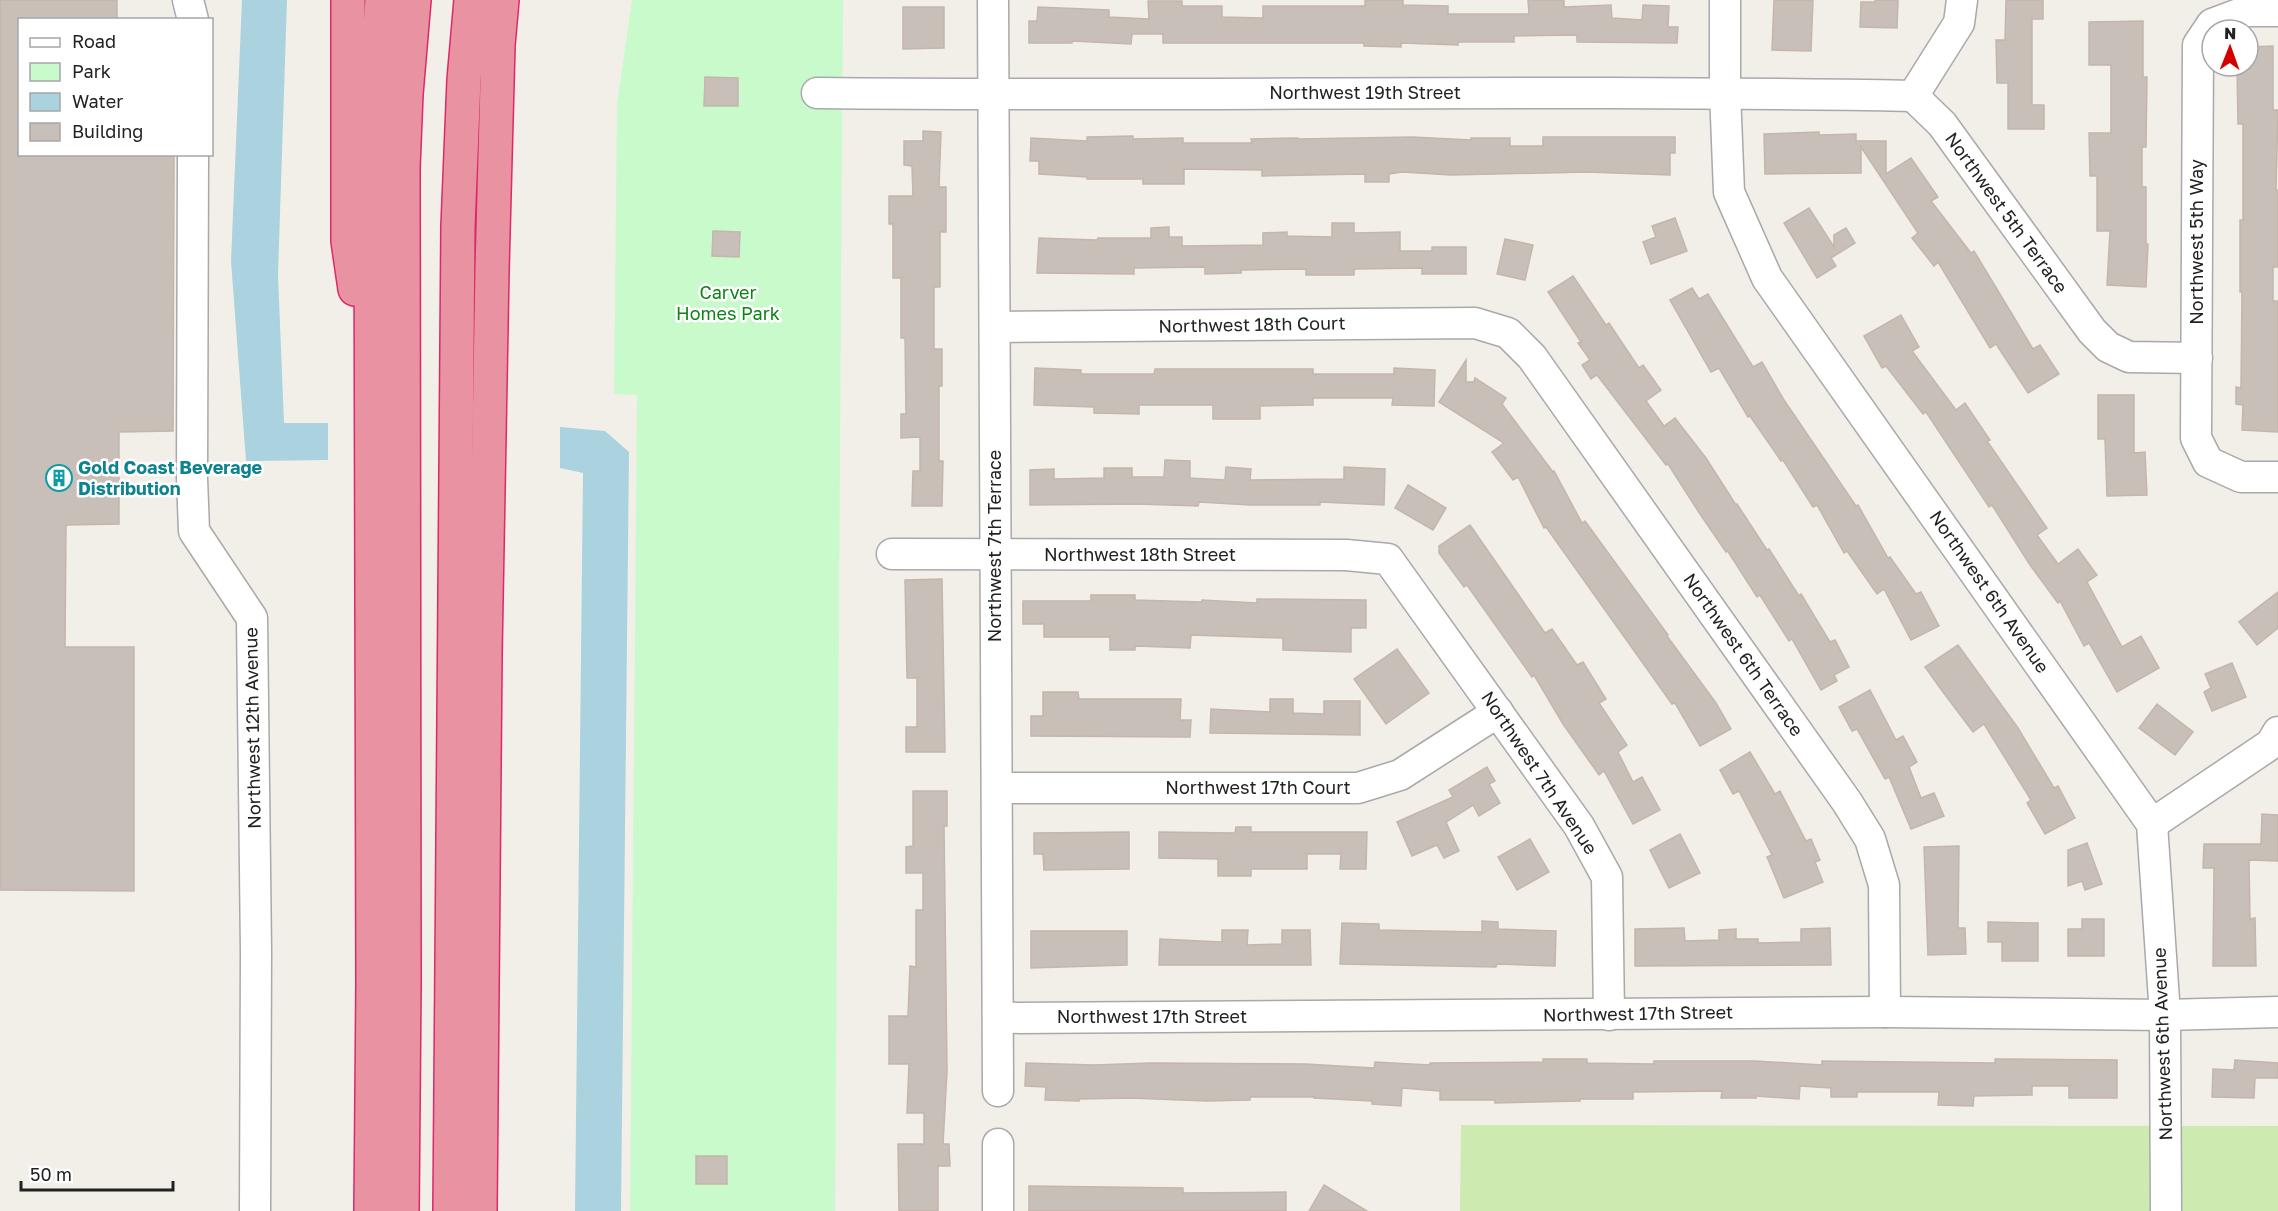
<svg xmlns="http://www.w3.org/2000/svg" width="2278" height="1211" viewBox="0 0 2278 1211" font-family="'Golos Text',sans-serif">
<rect width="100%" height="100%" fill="#f2efe9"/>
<path fill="#cdebb0" d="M1461,1125L2278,1126V1211H1460Z"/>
<path fill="#c8facc" d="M632,0H843L835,1211H630L637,395L614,394L617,104Z"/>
<g fill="#aad3df">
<path d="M242,0H287L278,275L284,423H328V460L246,461L231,261Z"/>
<path d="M560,427L605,431L629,452L621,1211H575L583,473L560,468Z"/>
</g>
<g fill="#c7bfb8" stroke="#c4b6ab" stroke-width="1.5">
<path d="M0,0H117V20H20V154H174L173,431L119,432V524L66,525L65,647H134V891L0,890Z"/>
<path d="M1365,0H1403V5L1448,6V14H1529L1528,0H1564V7L1611,5L1612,18L1642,20L1643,5L1669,6L1668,27H1678L1677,43L1577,42V35L1514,36V42H1458V45L1401,43V47L1364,46V43H1163V34H1132L1131,44L1072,41V43H1029V21H1037L1038,7L1109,10V17L1149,19L1148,1H1182V6H1222V17L1263,18V6H1365Z"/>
<path d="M1774,0H1813L1811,51L1772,50Z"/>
<path d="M1875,0H1898L1897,28L1860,27L1861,2H1875Z"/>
<path d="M2006,0H2043V19H2032V105H2044V129H2008V83H1997L1996,40H2005Z"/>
<path d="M903,7H944V48L903,49Z"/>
<path d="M2143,21V77H2147L2146,147H2142V187H2146V244H2148L2146,287L2107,285L2110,231H2097V176H2090L2089,133H2111V65H2089V22Z"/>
<path d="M2273,46V110H2278L2276,190H2278V267H2273V301H2278V432L2242,430L2243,405L2236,404V387L2241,388L2242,292H2240V220H2243V124H2238L2237,66H2248V47Z"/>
<path d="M705,77L738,78V106H704Z"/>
<path d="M923,131L941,132L939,187H946V232H940V287H934V349H942V386H939V461H943L942,506H912L913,471H920V437L901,438V414H906L905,338H901V278H893V224H889V196H913L912,166L904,165V141H923Z"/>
<path d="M1819,132V135L1856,134V141H1886V174L1911,158L1938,197L1931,201L1971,253L1974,251L2033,349L2040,345L2059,374L2028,393L1996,344L1990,348L1938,262L1934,266L1912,238L1918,233L1861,147V173L1765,174L1764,134Z"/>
<path d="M1133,136V139L1183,138V143H1252L1251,139L1298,138V139L1412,137L1471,140V138H1510V146H1543V137H1675V153H1670V175L1587,172L1451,175L1402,172L1389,174V182H1365V174L1262,176V170L1184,169V184H1143V179H1087V177L1039,174V161H1030L1031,138L1087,141V137Z"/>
<path d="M1809,208L1834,247V235L1846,228L1855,243L1831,258L1836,266L1817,278L1784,223Z"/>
<path d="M1675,218L1687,251L1651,264L1643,242L1656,237L1652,226Z"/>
<path d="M1332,223H1354V233L1400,232V251H1432V247H1466V274H1422V268L1354,269V275H1306V269L1241,270V273L1205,274V267L1134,268V274L1037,273L1039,238L1097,240L1098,238H1151V228L1169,227V237H1182V246L1263,245V233L1287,232V236L1332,237Z"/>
<path d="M713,231L740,232L739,257L712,256Z"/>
<path d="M1505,239L1533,245L1525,280L1497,274Z"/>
<path d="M1573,276L1606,325L1609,323L1639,368L1643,365L1661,390L1646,401L1664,426L1675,418L1706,458L1736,505L1737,504L1767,550L1769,549L1799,596L1801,594L1830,642L1835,640L1849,667L1834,675L1837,681L1821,690L1792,639L1789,641L1760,595L1757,597L1727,550L1726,552L1698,511L1668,464L1666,465L1597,375L1591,379L1582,365L1590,360L1578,343L1581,342L1548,292Z"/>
<path d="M1692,288L1699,299L1708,294L1753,367L1762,362L1784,400L1856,506L1858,505L1888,558L1890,557L1916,594L1921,592L1939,626L1911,640L1884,589L1877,594L1847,551L1844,553L1817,505L1813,507L1783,460L1781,461L1750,416L1748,417L1719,368L1711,372L1670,300Z"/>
<path d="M1901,315L1919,347L1912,351L1956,410L1965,403L1990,440L1987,441L2047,528L2037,535L2058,564L2078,549L2097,575L2087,582L2122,647L2141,636L2159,668L2117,692L2089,643L2084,646L2060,601L2058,603L2030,565L1992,505L1989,507L1926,412L1923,414L1886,366L1882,368L1864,336Z"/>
<path d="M1466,360V382H1474L1475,378L1506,398L1502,404L1553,472L1554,471L1582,523L1585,521L1668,635L1667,636L1716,703L1731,729L1700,746L1675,703L1672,704L1546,527L1544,528L1518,477L1513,480L1492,452L1504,443L1439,402Z"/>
<path d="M1035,368L1081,370V374H1154L1155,369H1313V374H1394V368L1435,370L1434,406L1392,405L1393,398H1313V405L1260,406V419H1213V405H1139V414L1094,413V407L1034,405Z"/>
<path d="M2098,395H2134V453L2145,452L2147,495L2107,496L2105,439H2098Z"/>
<path d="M1165,460L1190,461V478L1225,480L1226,467L1251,469L1250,480L1344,479V467L1385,469L1384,505L1320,502V505H1250L1199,502L1198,506L1137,504L1030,505V470L1054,469V479L1104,478V468H1132V477H1164Z"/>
<path d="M1408,485L1446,508L1433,530L1395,508Z"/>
<path d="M1470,525L1545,633L1552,629L1577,665L1583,662L1606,699L1599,703L1627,745L1618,752L1633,782L1642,777L1660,810L1633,824L1604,771L1599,775L1563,724L1534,675L1532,677L1467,585L1464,587L1439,553V546Z"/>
<path d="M942,579L945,752H906V727H917V678H907L905,580Z"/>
<path d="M2278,592V628L2257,645L2239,622Z"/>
<path d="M1091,595H1135V600L1202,602V600L1257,603V599L1366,600V628H1351V652L1283,650V638L1191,635L1190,648L1135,646V650H1110V637H1044V624H1023V601H1091Z"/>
<path d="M1958,645L2018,728L2054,788L2058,786L2075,818L2045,834L2027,803L2031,800L1984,724L1973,732L1940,688L1925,667Z"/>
<path d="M1397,649L1429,693L1386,724L1354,679Z"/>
<path d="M2232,663L2246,697L2212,711L2204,692L2211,688L2205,674Z"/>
<path d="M1870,690L1896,740L1903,736L1917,762L1909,767L1921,798L1934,793L1944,816L1911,829L1889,777L1885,779L1857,729L1852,731L1839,707Z"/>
<path d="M1043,692H1078L1079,699H1181L1180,720H1191L1190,737L1031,736V716H1043Z"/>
<path d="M1270,699H1293V713L1324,714V701H1360V735L1210,733L1211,709L1270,712Z"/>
<path d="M2157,704L2193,732L2175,755L2139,728Z"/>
<path d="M1750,752L1775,794L1780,791L1806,841L1811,839L1820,860L1815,862L1823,882L1784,898L1767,857L1772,855L1739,791L1733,794L1720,770Z"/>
<path d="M1487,767L1495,781L1489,784L1500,803L1479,816L1473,805L1446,822L1459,851L1444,858L1437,845L1412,856L1397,822L1453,797L1449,790Z"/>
<path d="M913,791H947V826H944L947,1071L943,1144H949L950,1166H938V1211H899L898,1144H924V1113H907L909,1064H889V1016H908L910,966L916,967V910H923V873H906V847L913,846Z"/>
<path d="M2262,814L2278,815V861L2249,860L2250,919L2255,918L2256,966H2213L2214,868H2203L2204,844H2261Z"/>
<path d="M1236,827H1251V832H1367L1366,869H1340L1341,854H1307V869H1251V876H1218V859L1159,858V832L1235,833Z"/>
<path d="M1129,832V869L1044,870L1043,854H1034V833Z"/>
<path d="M1680,834L1700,873L1669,888L1650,850Z"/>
<path d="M1530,839L1549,872L1517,890L1498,857Z"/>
<path d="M2087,843L2102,884L2085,890L2082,881L2068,886V850Z"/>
<path d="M1959,846L1958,928H1965L1966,954L1928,955L1924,847Z"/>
<path d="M2082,919H2104V956H2068V929H2082Z"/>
<path d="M1482,921L1498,922V929L1556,931L1555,966L1497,964L1496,967L1340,964L1342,923L1379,924V930L1482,932Z"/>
<path d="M1988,922L2038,923V961H2002V942H1988Z"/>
<path d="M1684,928L1685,941L1719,940V930L1736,929V939H1758V943L1801,942V929L1830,928L1831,965L1635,966V929Z"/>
<path d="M1222,930H1248L1247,945L1282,944V930H1310L1311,965H1159L1160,939L1222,942Z"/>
<path d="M1031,931H1127V965L1031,968Z"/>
<path d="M1543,1059H1587V1063L1654,1064V1061H1755L1822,1065V1061L1995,1063V1059L2117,1060V1098H2069V1086H2032V1095L1974,1096L1973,1106L1938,1105L1939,1092H1857V1097H1831V1088L1800,1086L1799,1099L1756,1096V1098H1721L1722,1091L1633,1092V1099H1580V1101L1495,1103V1100H1440V1091L1402,1088L1401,1106L1372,1104V1101L1314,1098V1097H1250V1100L1207,1101L1130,1098L1079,1099V1101L1045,1100L1046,1087L1025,1086L1026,1063L1094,1065L1151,1063L1306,1064L1374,1068L1375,1062L1430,1065V1063L1543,1062Z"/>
<path d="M2235,1060L2278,1063V1078H2255L2254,1098L2212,1097L2213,1069L2234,1070Z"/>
<rect x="696" y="1156" width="31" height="28"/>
<path d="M1324,1185L1367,1211H1309Z"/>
<path d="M1029,1186L1183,1188V1193L1286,1192V1211H1029Z"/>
</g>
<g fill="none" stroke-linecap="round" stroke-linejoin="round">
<defs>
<g id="minor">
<path d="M188,0L193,20"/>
<path d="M993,0L998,1091"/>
<path d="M1725,0V92L1729,192L1767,278L2152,824L2165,1015L2166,1211"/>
<path d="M1962,0L1959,23L1913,96L1942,124L2092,331L2108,347L2129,357L2197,358"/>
<path d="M2278,11H2247L2212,24L2198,45L2196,438L2208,462L2241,477H2278"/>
<path d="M817,93C1182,97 1547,89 1913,96"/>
<path d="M193,154L192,478L194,531L252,618L256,952L255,1211"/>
<path d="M995,327L1475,323L1508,333L1532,357L1847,802L1870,839L1884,885L1885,1012"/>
<path d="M892,554L1346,555L1388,559L1579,826L1607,877L1609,1015"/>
<path d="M998,788H1358L1400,775L1498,712"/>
<path d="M2152,824L2271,744L2278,732"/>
<path d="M999,1018L1885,1012L2165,1015L2278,1012"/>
<path d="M998,1211V1144"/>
</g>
<g id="highway">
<path d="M348,0V241L355,289"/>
<path d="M371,1211L373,983L371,203L373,125L382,0"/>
<path d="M402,1211L404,984L403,168L406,94L414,0"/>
<path d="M450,1211L458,226L464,80L471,0"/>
<path d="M480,1211L485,654L492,270L498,45L502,0"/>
</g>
</defs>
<use href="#minor" stroke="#a9a9a9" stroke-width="33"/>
<use href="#highway" stroke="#dc2a67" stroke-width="36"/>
<use href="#minor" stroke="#fff" stroke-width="30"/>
<use href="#highway" stroke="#e892a2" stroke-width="33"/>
</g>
<defs>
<symbol id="building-ring" viewBox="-11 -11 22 22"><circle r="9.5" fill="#fff" stroke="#0f9aa8" stroke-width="1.5"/><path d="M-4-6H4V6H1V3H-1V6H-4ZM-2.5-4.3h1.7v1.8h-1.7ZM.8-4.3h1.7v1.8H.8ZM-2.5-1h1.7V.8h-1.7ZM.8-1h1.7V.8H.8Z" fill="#0f9aa8"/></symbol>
</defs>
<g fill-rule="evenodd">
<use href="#building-ring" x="44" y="463" width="30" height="30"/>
</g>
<g text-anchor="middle" stroke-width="5" stroke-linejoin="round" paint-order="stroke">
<g font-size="18" fill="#222" stroke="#fff">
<text x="1365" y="99">Northwest 19th Street</text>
<text transform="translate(2006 213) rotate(54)" y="6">Northwest 5th Terrace</text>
<text transform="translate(2197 242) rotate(-90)" y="6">Northwest 5th Way</text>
<text transform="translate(1252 325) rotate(-1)" y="6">Northwest 18th Court</text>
<text transform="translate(995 546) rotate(-90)" y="6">Northwest 7th Terrace</text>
<text x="1140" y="561">Northwest 18th Street</text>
<text transform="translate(1989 592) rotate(55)" y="6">Northwest 6th Avenue</text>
<text transform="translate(1743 655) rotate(55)" y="6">Northwest 6th Terrace</text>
<text transform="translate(253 728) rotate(-91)" y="6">Northwest 12th Avenue</text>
<text transform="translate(1539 773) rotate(56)" y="6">Northwest 7th Avenue</text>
<text x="1258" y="794">Northwest 17th Court</text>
<text transform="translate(1638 1014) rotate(-1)" y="6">Northwest 17th Street</text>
<text x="1152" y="1023">Northwest 17th Street</text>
<text transform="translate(2163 1044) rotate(-92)" y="6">Northwest 6th Avenue</text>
</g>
<g font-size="18" fill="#0c8416" stroke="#fff">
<text x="728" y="299">Carver<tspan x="728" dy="21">Homes Park</tspan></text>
</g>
<g font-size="18" font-weight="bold" fill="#0d838f" stroke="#fff" text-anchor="start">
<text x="78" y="474">Gold Coast Beverage<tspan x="78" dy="21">Distribution</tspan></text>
</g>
</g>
<rect x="18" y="18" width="195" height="138" fill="#ffffff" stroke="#a7a7a7" stroke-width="1.5"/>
<rect x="30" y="38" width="30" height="9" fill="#ffffff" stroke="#a7a7a7" stroke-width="1.5"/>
<text x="72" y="48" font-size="18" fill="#222222">Road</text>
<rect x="30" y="63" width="30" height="18" fill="#c8facc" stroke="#a7a7a7" stroke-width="1.5"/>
<text x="72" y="78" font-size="18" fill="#222222">Park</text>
<rect x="30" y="93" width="30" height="18" fill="#aad3df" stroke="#a7a7a7" stroke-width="1.5"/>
<text x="72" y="108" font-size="18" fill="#222222">Water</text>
<rect x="30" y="123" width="30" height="18" fill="#c7bfb8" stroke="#a7a7a7" stroke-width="1.5"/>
<text x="72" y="138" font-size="18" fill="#222222">Building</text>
<g transform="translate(2230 48) rotate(1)"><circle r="28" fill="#ffffff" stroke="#a7a7a7" stroke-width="1.5"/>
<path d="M0-4.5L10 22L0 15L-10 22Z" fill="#d40000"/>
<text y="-9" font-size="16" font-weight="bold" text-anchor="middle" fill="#222222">N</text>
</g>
<path d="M21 1181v9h152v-9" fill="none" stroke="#222222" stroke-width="3"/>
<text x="30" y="1181" font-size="18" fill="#222222" stroke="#ffffff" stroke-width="4.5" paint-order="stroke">50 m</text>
</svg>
